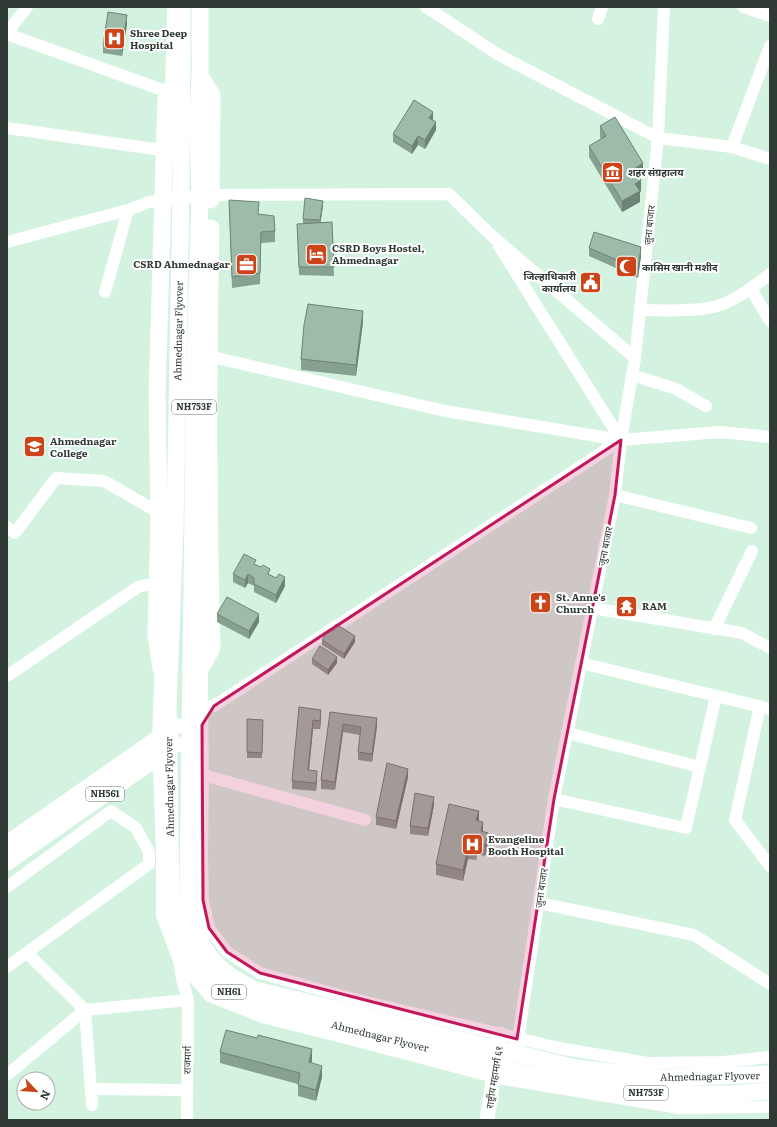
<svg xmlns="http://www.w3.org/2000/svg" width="777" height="1127" viewBox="0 0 777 1127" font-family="Literata,'Noto Sans Devanagari',serif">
<rect width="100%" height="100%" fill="#d3f3e0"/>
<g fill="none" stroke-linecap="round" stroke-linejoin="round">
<g stroke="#fff" stroke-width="12">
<path d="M426,7L499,55L658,138L732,147L770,159"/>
<path d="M743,7L770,16"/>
<path d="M598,19L602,7"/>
<path d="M7,33L27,7"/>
<path d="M7,34L171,93"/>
<path d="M171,91L173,7"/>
<path d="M7,128L169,151"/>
<path d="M732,147L770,46"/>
<path d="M7,242L128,210L149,202L206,195L449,194L492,236L635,358"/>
<path d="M499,246L621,440L720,432L770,437"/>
<path d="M751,289L770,321"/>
<path d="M105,292L128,210"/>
<path d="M640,310C662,310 686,312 708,308C732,304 752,288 770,274"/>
<path d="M632,375L676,389L706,406"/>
<path d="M615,495L751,528"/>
<path d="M7,527L15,533L56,478L104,481L163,515"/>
<path d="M202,546V700L203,775L202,854L203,900L209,928L227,952L260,973L350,998L559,1048L648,1063L723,1062L770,1057"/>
<path d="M592,608L742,633L770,648"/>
<path d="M714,629L752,551"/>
<path d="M161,661L158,739L162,851V916L179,960L210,996L262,1017L334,1035L498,1078L679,1108L763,1107L770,1106"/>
<path d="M581,663L770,709"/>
<path d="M7,676L138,587L162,581"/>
<path d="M760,706L735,820L770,866"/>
<path d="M202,707L214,706L621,440L445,411L204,355"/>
<path d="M567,733L700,767"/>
<path d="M203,775L365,820"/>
<path d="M554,799L686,828L716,696"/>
<path d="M7,887L111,811L136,828L149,852V864L7,967"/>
<path d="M539,903L694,935L770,984"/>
<path d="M27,953L85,1010L92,1105"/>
<path d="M179,960L182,979L188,1000L187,1120"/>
<path d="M517,1046L554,799L615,495L621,440L635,358L658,138L664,7"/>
<path d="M7,1075L85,1010L188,1000"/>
<path d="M91,1089L187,1090"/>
</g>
<path stroke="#fff" stroke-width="15" d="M487,1120L500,1034"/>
<g stroke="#fff" stroke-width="17">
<path d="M182,7L181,193L175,526L168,708L171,892L176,923L185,946L199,967L219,987L243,1000L523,1073L552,1079L659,1094H729L770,1091"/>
<path d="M200,7V76L198,121L200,194L195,361L188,889C190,921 199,952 226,973C234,979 244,984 252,989L576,1068L662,1078L770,1074"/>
<path d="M200,76L212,95L211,200"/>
<path d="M202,666L212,648C208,508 208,368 211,228"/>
<path d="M161,669L156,635L159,515L157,393L166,97L182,74"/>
<path d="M7,844L176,726"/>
<path d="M7,862L176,744"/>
</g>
</g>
<g fill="#86a190">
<path d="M127,24L122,56L103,53V45Z"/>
<path d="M433,121L436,130L425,149L418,145L412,154L393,142V134Z"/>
<path d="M600,126L643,174L639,177L641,191L640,192V202L622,212L589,157V146L601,139L600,137Z"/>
<path d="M229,200L258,214L275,231V242L261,243L260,284L232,288Z"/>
<path d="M323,206L320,223L332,222L334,276L299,275L297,224H303V219Z"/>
<path d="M589,248L641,256L638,278L589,256Z"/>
<path d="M363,322L356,376L301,370V359Z"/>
<path d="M256,565L285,586L276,603L254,592V586L248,583L245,588L233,582V574Z"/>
<path d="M217,614L259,622L249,639L217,622Z"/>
<path d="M322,640L355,642L344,659L322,645Z"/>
<path d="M312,659L337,663L328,675L312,664Z"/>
<path d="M299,707L321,718L320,729H313L309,770L317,779L316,791L292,789V781Z"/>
<path d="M330,712L377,726L372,762L358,760V752L360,735L343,732L335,790L321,789V780Z"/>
<path d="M247,719L263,720L262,758H247Z"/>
<path d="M408,777L396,829L376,825V817Z"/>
<path d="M434,805L428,836L410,834V826Z"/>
<path d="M479,821L488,844L485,856L477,854L476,860L468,859L463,881L436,875V864Z"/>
<path d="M220,1052L312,1060L311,1063L322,1077L316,1101L298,1096V1084L220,1063Z"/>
</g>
<g fill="#6d8376">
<path d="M127,15V24L122,56V48Z"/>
<path d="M433,112V120L429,127V118Z"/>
<path d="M436,122V130L425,149V140Z"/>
<path d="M418,136V145L412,154V146Z"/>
<path d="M643,163V174L634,180V169Z"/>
<path d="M641,180V191L640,192V202L622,212V201L635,184Z"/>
<path d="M323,201V206L320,226V220Z"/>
<path d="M641,247V256L638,278V269Z"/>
<path d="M363,311V322L356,376V365Z"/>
<path d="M248,574V583L245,588V580Z"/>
<path d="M285,577V586L276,603V595Z"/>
<path d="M259,614V622L249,639V631Z"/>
<path d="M355,636V642L344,659V654Z"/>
<path d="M337,657V663L328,675V670Z"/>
<path d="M321,710V718L320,729V721Z"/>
<path d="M377,718V726L372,762V754Z"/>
<path d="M313,720V729L308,779V770Z"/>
<path d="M343,724V732L335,790V782Z"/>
<path d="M408,769V777L396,829V821Z"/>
<path d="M317,771V779L316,791V783Z"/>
<path d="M434,797V805L428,836V828Z"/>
<path d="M479,811V822L476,820Z"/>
<path d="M483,822V833L481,831Z"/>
<path d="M488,833V844L485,856V845Z"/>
<path d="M477,843V854L476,860V849Z"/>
<path d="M468,848V859L463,881V870Z"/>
<path d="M312,1049V1060L309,1073V1062Z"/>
<path d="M322,1066V1077L316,1101V1090Z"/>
</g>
<g fill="#9cbba8" stroke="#6d8376">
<path d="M108,12L127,15L122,48L103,45Z"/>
<path d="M414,100L433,112L429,118L436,122L425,140L418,136L412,146L393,134Z"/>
<path d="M615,117L643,163L634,169L641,180L635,184L640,191L622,201L589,146L606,136L600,126Z"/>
<path d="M305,198L323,201L320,220L303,219Z"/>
<path d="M229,200L259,202L258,214L274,216L275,231L261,232L260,273L232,277Z"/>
<path d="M332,222L334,267H299L297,224Z"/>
<path d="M594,232L641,247L638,269L589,248Z"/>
<path d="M308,304L363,311L356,365L301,359L304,325Z"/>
<path d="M244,554L256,560L254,564L261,567L263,565L270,569L268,574L276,578L279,574L285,577L276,595L254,584V578L248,574L245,580L233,574Z"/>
<path d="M227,597L259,614L249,631L217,614Z"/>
<path d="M336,624L355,636L344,654L322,640L328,630H334Z"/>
<path d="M320,646L337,657L328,670L312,659Z"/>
<path d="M299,707L321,710L320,721L313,720L308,770L317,771L316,783L292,781Z"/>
<path d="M330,712L377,718L372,754L358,752L361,727L343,724L335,782L321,780Z"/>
<path d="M247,719L263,720L262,753L247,752Z"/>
<path d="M387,763L408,769L396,821L376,817Z"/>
<path d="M415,793L434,797L428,828L410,826Z"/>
<path d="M449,804L479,811L476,820L483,822L481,831L488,833L485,845L477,843L476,849L468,848L463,870L436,864Z"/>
<path d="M226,1030L257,1038L258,1035L312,1049L309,1062L322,1066L316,1090L298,1085L300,1073L220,1052Z"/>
</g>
<path fill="#c2185b" fill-opacity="0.2" stroke="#c2185b" stroke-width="3" stroke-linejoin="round" d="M621,440L615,495L554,799L517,1039L260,973L227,952L209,928L203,900L202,725L214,706Z"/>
<defs>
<symbol id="hospital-square" viewBox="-11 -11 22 22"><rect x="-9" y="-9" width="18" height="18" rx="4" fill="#cc4419" stroke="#fff"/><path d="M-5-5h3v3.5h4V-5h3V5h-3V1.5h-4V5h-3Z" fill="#fff"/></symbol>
<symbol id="museum-square" viewBox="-11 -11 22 22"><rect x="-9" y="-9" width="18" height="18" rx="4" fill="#cc4419" stroke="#fff"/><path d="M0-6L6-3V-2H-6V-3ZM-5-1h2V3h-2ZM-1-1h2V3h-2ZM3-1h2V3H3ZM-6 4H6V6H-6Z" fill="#fff"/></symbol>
<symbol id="hotel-square" viewBox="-11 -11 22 22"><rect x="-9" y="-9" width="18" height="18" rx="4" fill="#cc4419" stroke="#fff"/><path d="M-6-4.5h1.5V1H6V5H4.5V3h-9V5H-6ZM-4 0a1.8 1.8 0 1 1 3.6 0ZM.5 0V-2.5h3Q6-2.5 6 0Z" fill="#fff"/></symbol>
<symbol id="office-square" viewBox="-11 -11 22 22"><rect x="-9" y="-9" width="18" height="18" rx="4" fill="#cc4419" stroke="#fff"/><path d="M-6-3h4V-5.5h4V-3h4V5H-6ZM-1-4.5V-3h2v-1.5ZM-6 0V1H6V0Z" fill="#fff"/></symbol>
<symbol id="mosque-square" viewBox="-11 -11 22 22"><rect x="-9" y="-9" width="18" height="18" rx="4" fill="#cc4419" stroke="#fff"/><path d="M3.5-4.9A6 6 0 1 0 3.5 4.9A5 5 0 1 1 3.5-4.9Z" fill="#fff"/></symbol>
<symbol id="civic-square" viewBox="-11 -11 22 22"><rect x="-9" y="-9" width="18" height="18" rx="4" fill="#cc4419" stroke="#fff"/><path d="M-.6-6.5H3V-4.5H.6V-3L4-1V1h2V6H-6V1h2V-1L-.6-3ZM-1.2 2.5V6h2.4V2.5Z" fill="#fff"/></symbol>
<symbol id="university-square" viewBox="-11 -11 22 22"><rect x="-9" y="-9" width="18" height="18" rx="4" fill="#cc4419" stroke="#fff"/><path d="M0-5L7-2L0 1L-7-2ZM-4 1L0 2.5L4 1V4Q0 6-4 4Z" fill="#fff"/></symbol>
<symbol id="church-square" viewBox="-11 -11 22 22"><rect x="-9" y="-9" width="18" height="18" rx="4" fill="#cc4419" stroke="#fff"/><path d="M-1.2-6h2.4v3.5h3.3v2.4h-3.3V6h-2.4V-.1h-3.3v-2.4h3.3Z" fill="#fff"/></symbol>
<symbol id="temple-square" viewBox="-11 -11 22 22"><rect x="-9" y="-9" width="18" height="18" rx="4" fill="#cc4419" stroke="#fff"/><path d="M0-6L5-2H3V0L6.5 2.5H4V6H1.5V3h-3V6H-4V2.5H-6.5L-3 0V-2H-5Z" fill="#fff"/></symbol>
</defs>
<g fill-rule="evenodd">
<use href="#hospital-square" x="102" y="26" width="25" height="25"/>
<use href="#museum-square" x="600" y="160" width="25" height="25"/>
<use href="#hotel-square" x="304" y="242" width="25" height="25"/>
<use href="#office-square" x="234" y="252" width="25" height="25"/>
<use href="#mosque-square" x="614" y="254" width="25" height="25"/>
<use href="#civic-square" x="578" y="270" width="25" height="25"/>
<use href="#university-square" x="22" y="434" width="25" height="25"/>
<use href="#church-square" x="528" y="590" width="25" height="25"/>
<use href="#temple-square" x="614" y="594" width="25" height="25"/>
<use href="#hospital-square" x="460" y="832" width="25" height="25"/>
</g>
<g text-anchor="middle" stroke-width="4" stroke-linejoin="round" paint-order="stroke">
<g fill="#fff" stroke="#6d7570" stroke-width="1">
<rect x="172" y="400" width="44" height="14" rx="3"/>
<rect x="86" y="787" width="38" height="14" rx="3"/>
<rect x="212" y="985" width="34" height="14" rx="3"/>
<rect x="624" y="1086" width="44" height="14" rx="3"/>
</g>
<g font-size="9" font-weight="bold" fill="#2e3a33">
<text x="194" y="410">NH753F</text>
<text x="105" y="797">NH561</text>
<text x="229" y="995">NH61</text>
<text x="646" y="1096">NH753F</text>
</g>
<g font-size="10" font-weight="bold" fill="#2e3a33" stroke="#fff" text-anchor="start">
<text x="130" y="37">Shree Deep<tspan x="130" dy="12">Hospital</tspan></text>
<text x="628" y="176">शहर संग्रहालय</text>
<text x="332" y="252">CSRD Boys Hostel,<tspan x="332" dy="12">Ahmednagar</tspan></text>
<text x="230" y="268" text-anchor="end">CSRD Ahmednagar</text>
<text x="642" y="271">कासिम खानी मशीद</text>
<text x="576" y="280" text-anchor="end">जिल्हाधिकारी<tspan x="576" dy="12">कार्यालय</tspan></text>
<text x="50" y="445">Ahmednagar<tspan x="50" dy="12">College</tspan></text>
<text x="556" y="601">St. Anne's<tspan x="556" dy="12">Church</tspan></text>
<text x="642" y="610">RAM</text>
<text x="488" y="843">Evangeline<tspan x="488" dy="12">Booth Hospital</tspan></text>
</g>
<g font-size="10" fill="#2e3a33" stroke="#fff">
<text transform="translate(649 225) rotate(-84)" y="4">जुना बाजार</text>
<text transform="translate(178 331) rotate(-89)" y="4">Ahmednagar Flyover</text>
<text transform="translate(605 546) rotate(-79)" y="4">जुना बाजार</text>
<text transform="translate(169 787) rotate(-91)" y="4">Ahmednagar Flyover</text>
<text transform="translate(541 888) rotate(-82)" y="4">जुना बाजार</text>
<text transform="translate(380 1036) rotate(14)" y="4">Ahmednagar Flyover</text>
<text transform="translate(187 1060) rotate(-89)" y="4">राजमार्ग</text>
<text transform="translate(710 1076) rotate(-1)" y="4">Ahmednagar Flyover</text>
<text transform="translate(494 1077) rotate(-81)" y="4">राष्ट्रीय महामार्ग ६१</text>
</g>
</g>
<rect width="777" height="1127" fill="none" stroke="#2e3a33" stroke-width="16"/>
<g transform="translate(36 1091) rotate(115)"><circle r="19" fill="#ffffff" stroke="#abb0ad"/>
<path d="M0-3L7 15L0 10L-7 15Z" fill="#cc4419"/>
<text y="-6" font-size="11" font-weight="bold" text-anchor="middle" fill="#2e3a33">N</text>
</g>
</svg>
